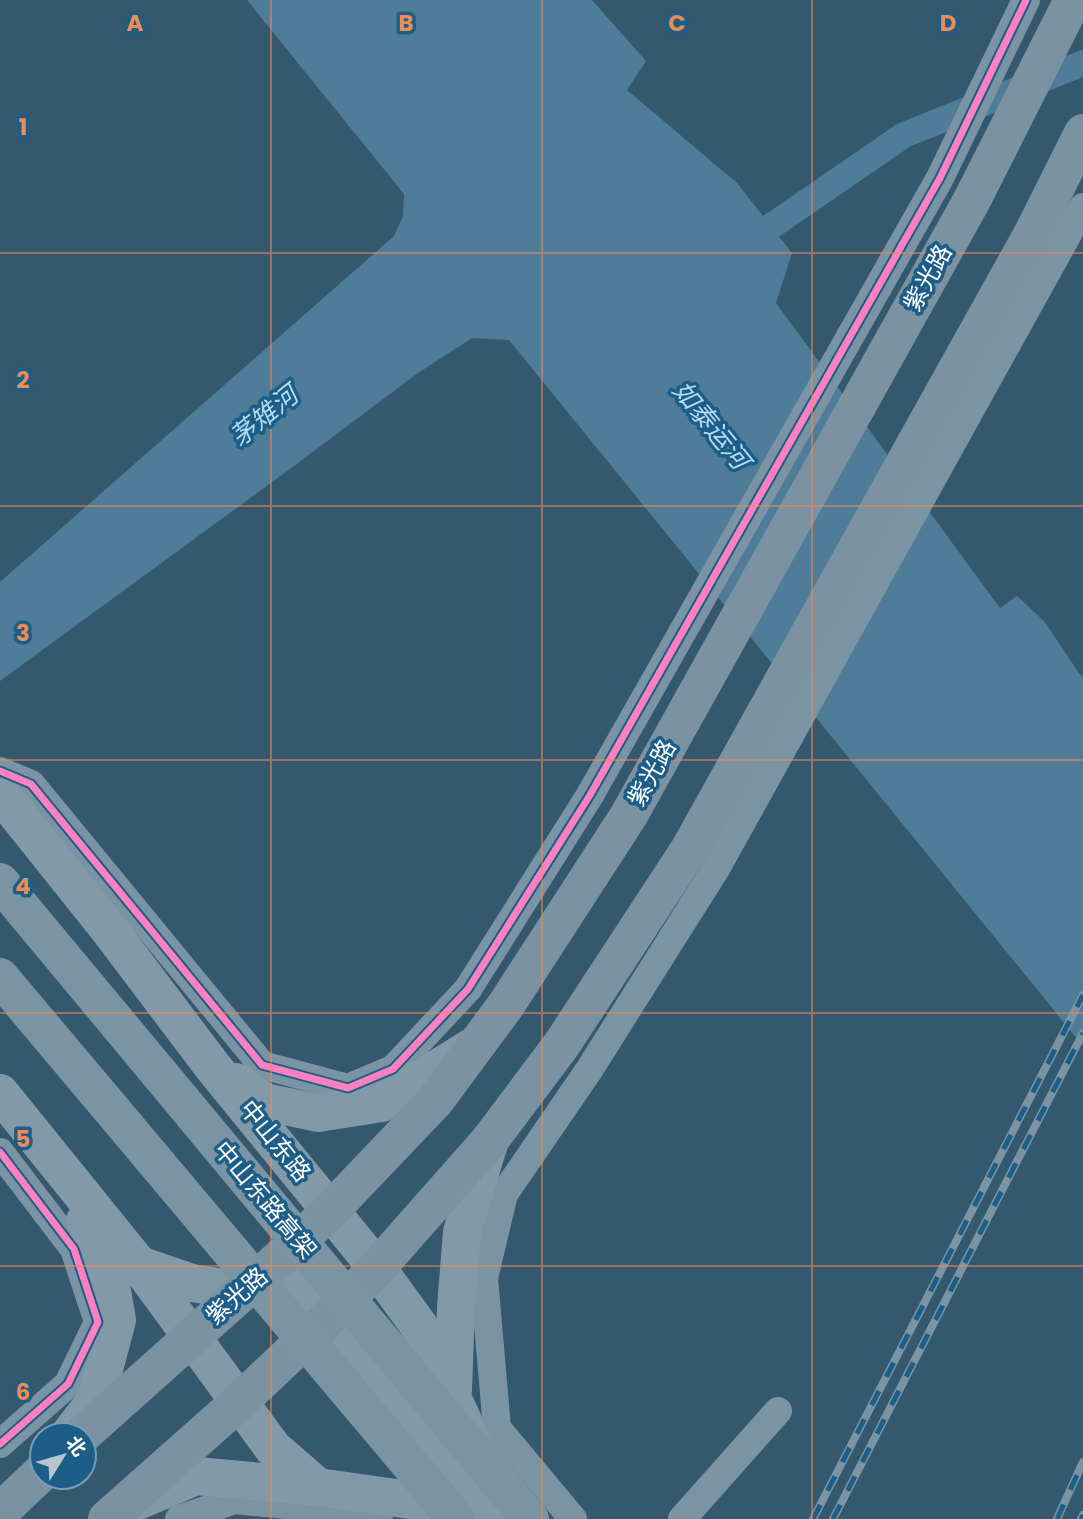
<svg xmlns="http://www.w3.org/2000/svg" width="1083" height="1519" viewBox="0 0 1083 1519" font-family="Poppins,'Noto Sans SC',sans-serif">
<rect width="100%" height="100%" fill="#34586e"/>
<path fill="#4f7d99" d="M247,0H592L646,61L627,90L737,183L792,253L776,303L1000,608L1017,596L1044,621L1079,673L1083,677V1046L509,340L472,338L418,373L294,466L0,681V582L394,236L403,216L404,194Z"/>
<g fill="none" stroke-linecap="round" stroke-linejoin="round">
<path stroke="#4f7d99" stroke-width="26" d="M741,247L904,135L1083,63"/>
<g stroke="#7b94a4" stroke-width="28">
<path d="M0,771L31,784L262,1065L348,1088L393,1069L468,989L590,795L940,178L1026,0"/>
<path d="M0,1152L74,1249L98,1322L68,1384L0,1444"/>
<path d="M179,1519L235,1500L337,1510L379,1519"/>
<path d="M573,1519L497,1428L484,1278L504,1194L589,1070L717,867L1083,207"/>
<path d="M682,1519L778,1411"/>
</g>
<g stroke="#8299a8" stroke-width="38">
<path d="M0,793L111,932L213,1067L377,1268L419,1326L464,1423L498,1519"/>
<path d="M236,1082L265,1102L318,1113L382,1103L475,1045"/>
<path d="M0,1093L139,1265L273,1448L318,1487"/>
<path d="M276,1262L485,1509"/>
<path d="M139,1265L192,1283L242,1291"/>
<path d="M453,1390L456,1307L462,1232L490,1140"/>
<path d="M69,1435L96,1400L117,1320L109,1274L85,1221"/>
<path d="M124,1507L196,1476L318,1487L417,1501L466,1517"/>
</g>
<g stroke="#7a92a1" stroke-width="38">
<path d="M82,1435L276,1262L331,1210L435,1101L506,1005L629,815L972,200L1073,0"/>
<path d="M0,1512L42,1472"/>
<path d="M107,1519L239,1402L325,1321L377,1268L490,1140L562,1044L689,850L1033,233L1083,133"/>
</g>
<defs>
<g id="rail">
<path d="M813,1519L1083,995"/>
<path d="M833,1519L1083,1033"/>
<path d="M1057,1519L1083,1462"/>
<path d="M1081,1519L1083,1515"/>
</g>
</defs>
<use href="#rail" stroke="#7b94a3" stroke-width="8"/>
<use href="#rail" stroke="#1c5e87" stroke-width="5" stroke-dasharray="16" stroke-linecap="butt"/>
<g stroke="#7b94a3" stroke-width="38">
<path d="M0,882L530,1519"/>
<path d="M0,977L456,1519"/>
</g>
<defs>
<g id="cycleway">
<path d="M0,771L31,784L262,1065L348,1088L393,1069L468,989L590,795L940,178L1026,0"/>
<path d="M0,1152L74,1249L98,1322L68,1384L0,1444"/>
</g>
</defs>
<use href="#cycleway" stroke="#1c5e87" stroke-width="11"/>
<use href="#cycleway" stroke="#ff80c0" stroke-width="7"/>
</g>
<path fill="none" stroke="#ef8b55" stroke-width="2" stroke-opacity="0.55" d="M271,0V1519M542,0V1519M812,0V1519M0,253H1083M0,506H1083M0,760H1083M0,1013H1083M0,1266H1083"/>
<g text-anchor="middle" stroke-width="7" stroke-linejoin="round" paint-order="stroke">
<g font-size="24" fill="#fff" stroke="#1c5e87">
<text transform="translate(928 278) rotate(-61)" y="8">紫光路</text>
<text transform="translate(652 773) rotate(-61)" y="8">紫光路</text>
<text transform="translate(275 1141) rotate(51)" y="8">中山东路</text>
<text transform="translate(265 1200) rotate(50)" y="8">中山东路高架</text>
<text transform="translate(237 1296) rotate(-41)" y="8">紫光路</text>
</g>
<g font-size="26" font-style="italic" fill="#b0dbf3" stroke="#1c5e87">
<text transform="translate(264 416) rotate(-39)" y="9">茅雉河</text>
<text transform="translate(711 425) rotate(51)" y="9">如泰运河</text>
</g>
</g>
<g font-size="23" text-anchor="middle" font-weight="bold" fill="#ef8b55" stroke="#1c5e87" stroke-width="7" stroke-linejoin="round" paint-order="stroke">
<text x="135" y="31">A</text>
<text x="406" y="31">B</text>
<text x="677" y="31">C</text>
<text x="948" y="31">D</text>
<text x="23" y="135">1</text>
<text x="23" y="388">2</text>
<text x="23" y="641">3</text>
<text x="23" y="894">4</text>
<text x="23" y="1147">5</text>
<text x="23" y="1400">6</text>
</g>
<g transform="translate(63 1456) rotate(53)"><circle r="33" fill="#1c5e87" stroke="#779eb7" stroke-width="2"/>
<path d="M0-5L12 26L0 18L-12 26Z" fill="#b8c5cc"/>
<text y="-10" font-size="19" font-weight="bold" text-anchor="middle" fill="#ffffff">北</text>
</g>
</svg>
